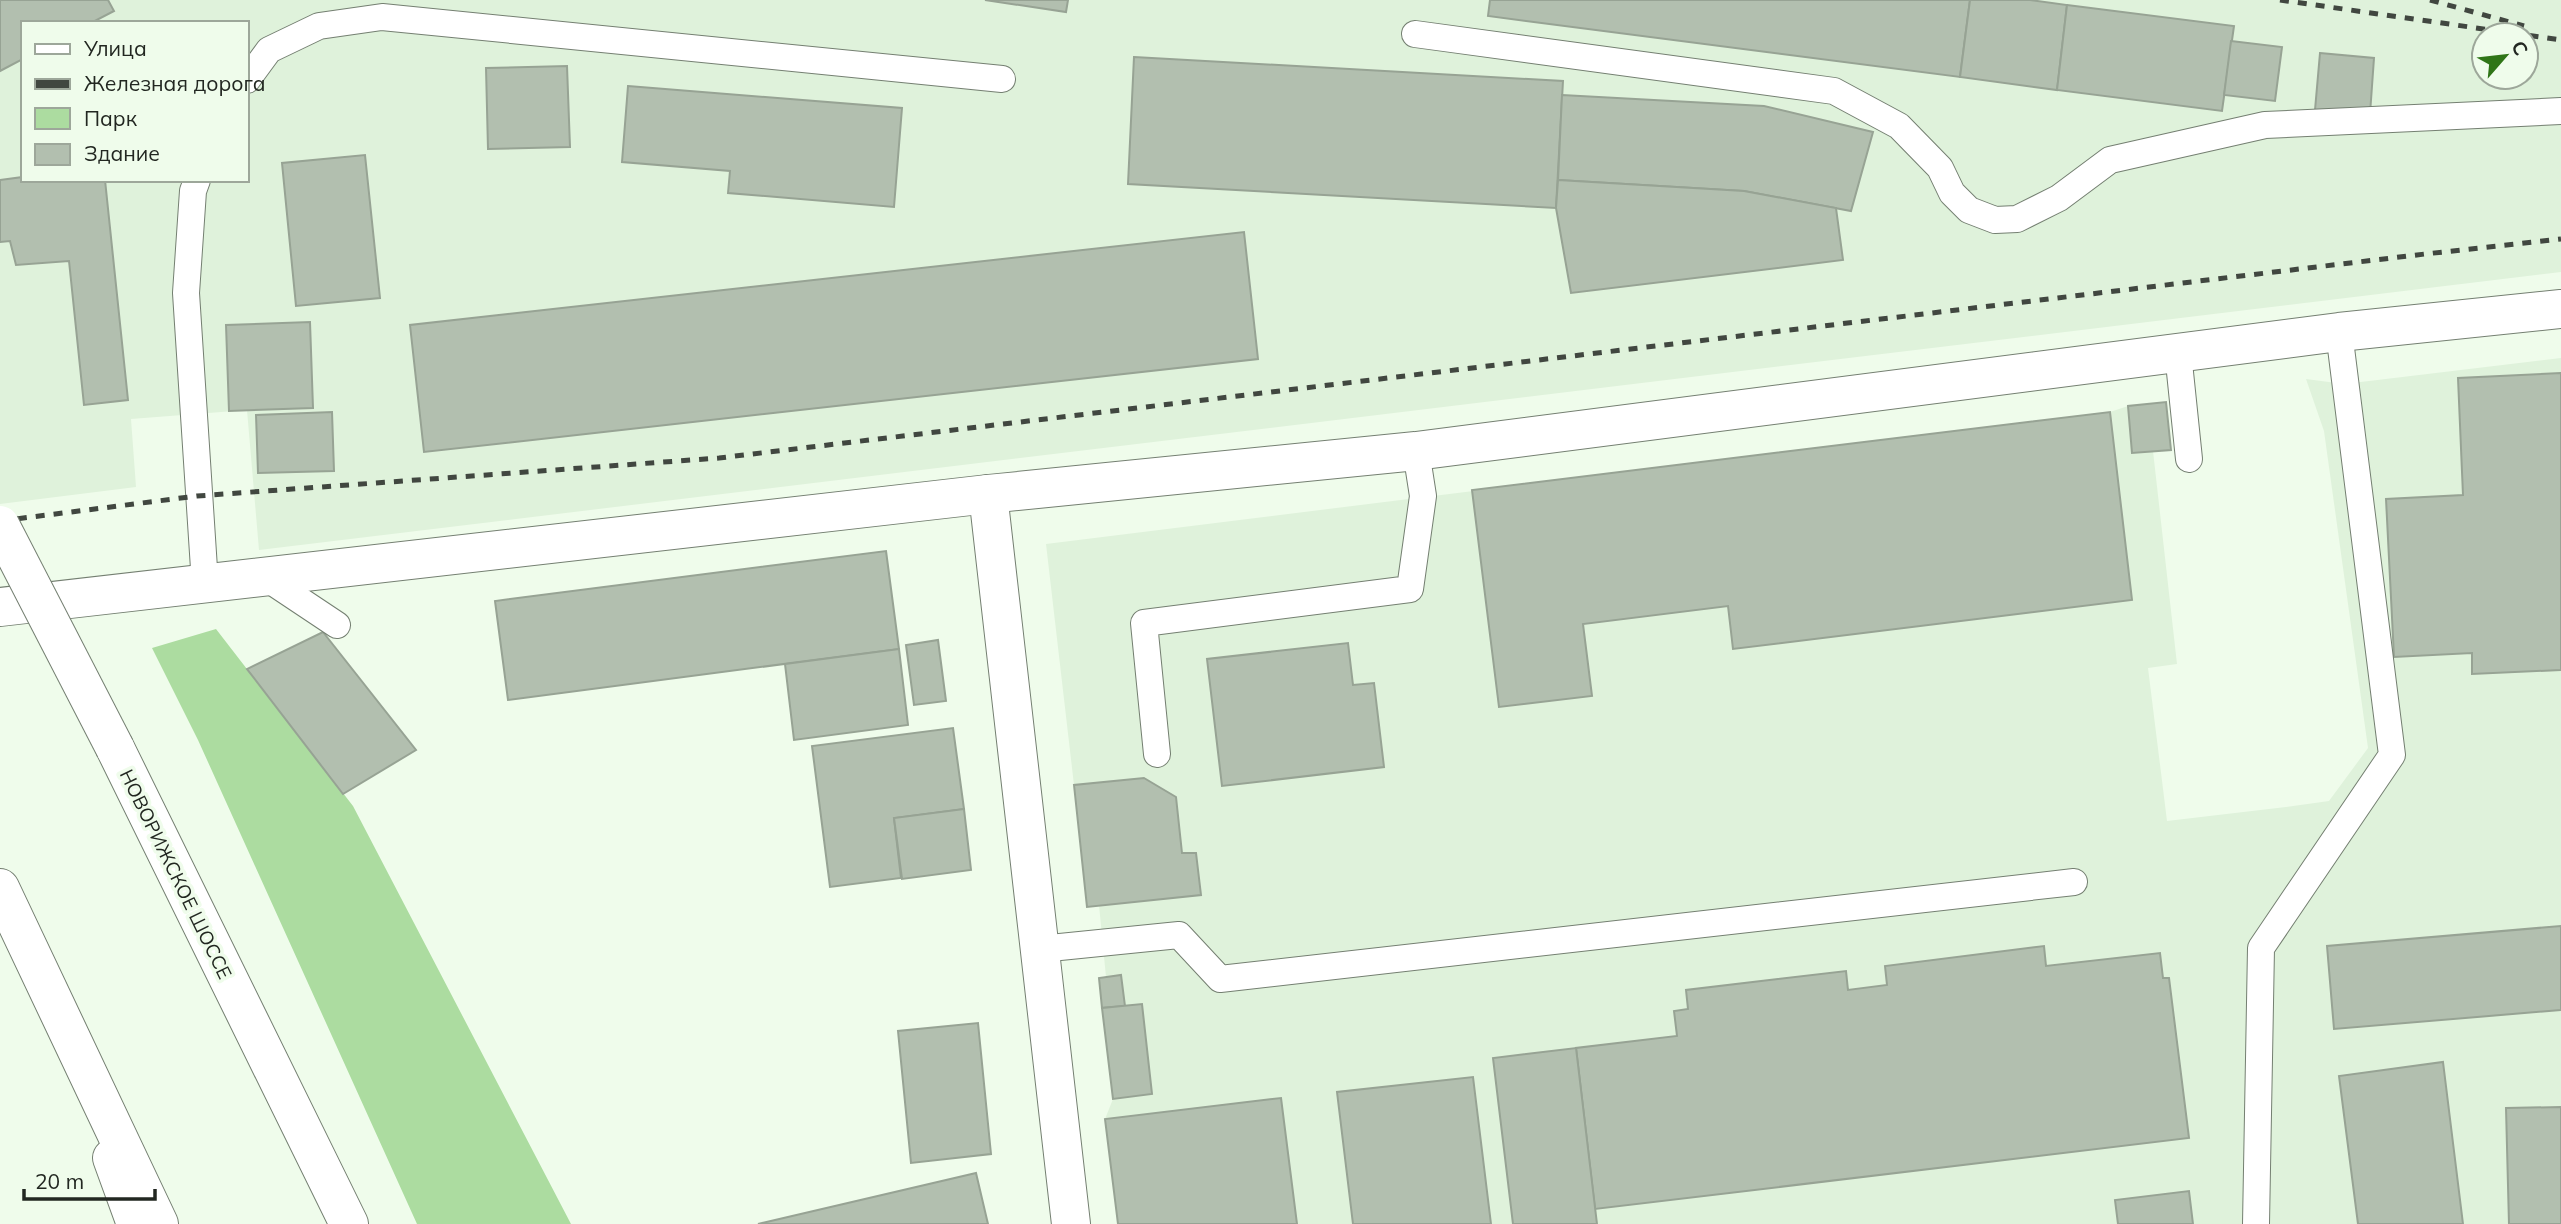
<svg xmlns="http://www.w3.org/2000/svg" width="2561" height="1224" viewBox="0 0 2561 1224" font-family="Mulish,sans-serif">
<rect width="100%" height="100%" fill="#effceb"/>
<g fill="#dff2db" fill-rule="evenodd">
<path d="M0,0H2561V272L259,550L247,410L131,419L136,487L0,504ZM23,23H247V180H23ZM2484,35H2526V77H2484Z"/>
<path d="M2561,358V1224H1118L1105,1119L1113,1099L1099,978L1106,977L1099,905L1201,894L1196,853H1182L1175,797L1144,778L1074,785L1046,544L2110,412L2128,406L2132,453L2153,451L2177,664L2148,668L2167,821L2286,807L2329,801L2368,748L2324,431L2306,379L2344,384Z"/>
</g>
<path fill="#acdca0" d="M216,629L353,806L571,1224H417L198,740L152,648Z"/>
<g fill="#b2bfaf" stroke="#97a394" stroke-width="2">
<path d="M0,0H108L114,11L91,23H23V59L0,71Z"/>
<path d="M985,0H1068L1066,12Z"/>
<path d="M1490,0H1970L1960,77L1488,16Z"/>
<path d="M1970,0H2030L2067,5L2057,90L1960,77Z"/>
<path d="M2067,5L2234,26L2222,111L2057,90Z"/>
<path d="M2231,41L2282,47L2275,101L2224,95Z"/>
<path d="M2320,53L2374,58L2370,114L2315,110Z"/>
<path d="M1134,57L1563,81L1556,208L1128,184Z"/>
<path d="M567,66L570,147L488,149L486,68Z"/>
<path d="M628,86L902,108L894,207L728,193L730,171L622,162Z"/>
<path d="M1562,95L1764,106L1873,132L1851,211L1744,191L1558,180Z"/>
<path d="M365,155L380,298L296,306L282,163Z"/>
<path d="M23,177V180H105L128,400L84,405L69,261L16,265L10,241L0,242V180Z"/>
<path d="M1558,180L1744,191L1836,208L1843,260L1571,293L1556,208Z"/>
<path d="M1244,232L1258,359L424,452L410,325Z"/>
<path d="M310,322L313,408L229,411L226,325Z"/>
<path d="M2561,373V670L2472,674V653L2394,657L2386,499L2463,495L2458,378Z"/>
<path d="M2166,402L2171,450L2132,453L2128,406Z"/>
<path d="M332,412L334,471L258,473L256,415Z"/>
<path d="M2110,412L2132,600L1733,649L1728,606L1583,624L1592,696L1499,707L1472,490Z"/>
<path d="M886,551L899,649L508,700L495,601Z"/>
<path d="M323,632L416,750L343,794L247,669Z"/>
<path d="M938,640L946,701L914,705L906,645Z"/>
<path d="M1348,643L1353,685L1374,683L1384,767L1222,786L1207,659Z"/>
<path d="M899,649L908,725L794,740L785,664Z"/>
<path d="M953,728L964,809L894,818L901,878L830,887L812,746Z"/>
<path d="M1144,778L1176,797L1182,853H1196L1201,895L1087,907L1074,785Z"/>
<path d="M964,809L971,870L902,879L894,818Z"/>
<path d="M2561,926V1010L2334,1029L2327,946Z"/>
<path d="M2044,946L2046,966L2160,953L2163,978H2169L2189,1138L1595,1209L1576,1048L1677,1036L1674,1011L1688,1009L1686,990L1846,971L1848,990L1887,985L1885,966Z"/>
<path d="M1121,975L1125,1006L1102,1008L1099,978Z"/>
<path d="M1142,1004L1152,1094L1113,1099L1102,1008Z"/>
<path d="M978,1023L991,1154L911,1163L898,1031Z"/>
<path d="M1576,1048L1597,1224H1513L1493,1058Z"/>
<path d="M2443,1062L2463,1224H2358L2339,1076Z"/>
<path d="M1473,1077L1491,1224H1353L1337,1092Z"/>
<path d="M1281,1098L1297,1224H1118L1105,1119Z"/>
<path d="M2561,1107V1224H2509L2506,1108Z"/>
<path d="M976,1173L988,1224H758Z"/>
<path d="M2189,1191L2193,1224H2118L2115,1200Z"/>
</g>
<g fill="none" stroke-linecap="round" stroke-linejoin="round">
<defs>
<g id="service">
<path d="M1415,34L1834,91L1899,126L1940,168L1952,193L1969,210L1995,220L2017,219L2059,198L2110,160L2265,125L2561,111"/>
<path d="M247,80L269,50L319,26L382,17L1002,79"/>
<path d="M197,180L193,191L186,293L205,584"/>
<path d="M2178,353L2189,459"/>
<path d="M265,577L337,625"/>
<path d="M1157,754L1144,623L1410,589L1423,496L1416,451"/>
<path d="M1040,949L1179,935L1220,979L2074,882"/>
<path d="M2256,1224L2261,948L2392,755L2339,332"/>
</g>
<g id="minor">
<path d="M988,494L1071,1224"/>
<path d="M0,607L988,494L1416,451L2339,332L2561,309"/>
</g>
<path id="primary" d="M112,1158L136,1224"/>
<g id="motorway">
<path d="M115,748L349,1224"/>
<path d="M0,888L159,1224"/>
</g>
</defs>
<use href="#service" stroke="#747f71" stroke-width="28"/>
<use href="#minor" stroke="#747f71" stroke-width="40"/>
<use href="#primary" stroke="#747f71" stroke-width="40"/>
<use href="#motorway" stroke="#747f71" stroke-width="40"/>
<use href="#service" stroke="#fff" stroke-width="26"/>
<use href="#minor" stroke="#fff" stroke-width="38"/>
<use href="#primary" stroke="#fff" stroke-width="38"/>
<use href="#motorway" stroke="#fff" stroke-width="38"/>
<g stroke="#414740" stroke-width="5" stroke-dasharray="9 9" stroke-linecap="butt">
<path d="M2280,0L2561,40"/>
<path d="M2430,0L2524,26"/>
<path d="M0,521L197,496L719,458L2425,254L2561,239"/>
</g>
<defs>
<path id="motorway-bridge" d="M0,525L115,748"/>
</defs>
<use href="#motorway-bridge" stroke="#747f71" stroke-width="40" stroke-linecap="butt"/>
<use href="#motorway-bridge" stroke="#fff" stroke-width="38"/>
</g>
<g text-anchor="middle" stroke-width="7" stroke-linejoin="round" paint-order="stroke">
<g font-size="19" fill="#222721" stroke="#effceb">
<text transform="translate(176 874) rotate(64)" y="7">НОВОРИЖСКОЕ ШОССЕ</text>
</g>
</g>
<rect x="21" y="21" width="228" height="161" fill="#effceb" stroke="#9da79a" stroke-width="2"/>
<rect x="35" y="44" width="35" height="10" fill="#ffffff" stroke="#9da79a" stroke-width="2"/>
<text x="84" y="56" font-size="21" fill="#222721">Улица</text>
<rect x="35" y="79" width="35" height="10" fill="#414740" stroke="#9da79a" stroke-width="2"/>
<text x="84" y="91" font-size="21" fill="#222721">Железная дорога</text>
<rect x="35" y="108" width="35" height="21" fill="#acdca0" stroke="#9da79a" stroke-width="2"/>
<text x="84" y="126" font-size="21" fill="#222721">Парк</text>
<rect x="35" y="144" width="35" height="21" fill="#b2bfaf" stroke="#9da79a" stroke-width="2"/>
<text x="84" y="161" font-size="21" fill="#222721">Здание</text>
<g transform="translate(2505 56) rotate(62)"><circle r="33" fill="#effceb" stroke="#9da79a" stroke-width="2"/>
<path d="M0-5L12 26L0 18L-12 26Z" fill="#2f7517"/>
<text y="-10" font-size="19" font-weight="bold" text-anchor="middle" fill="#222721">С</text>
</g>
<path d="M24 1189v10h131v-10" fill="none" stroke="#222721" stroke-width="3.5"/>
<text x="35" y="1189" font-size="21" fill="#222721" stroke="#effceb" stroke-width="5" paint-order="stroke">20 m</text>
</svg>
